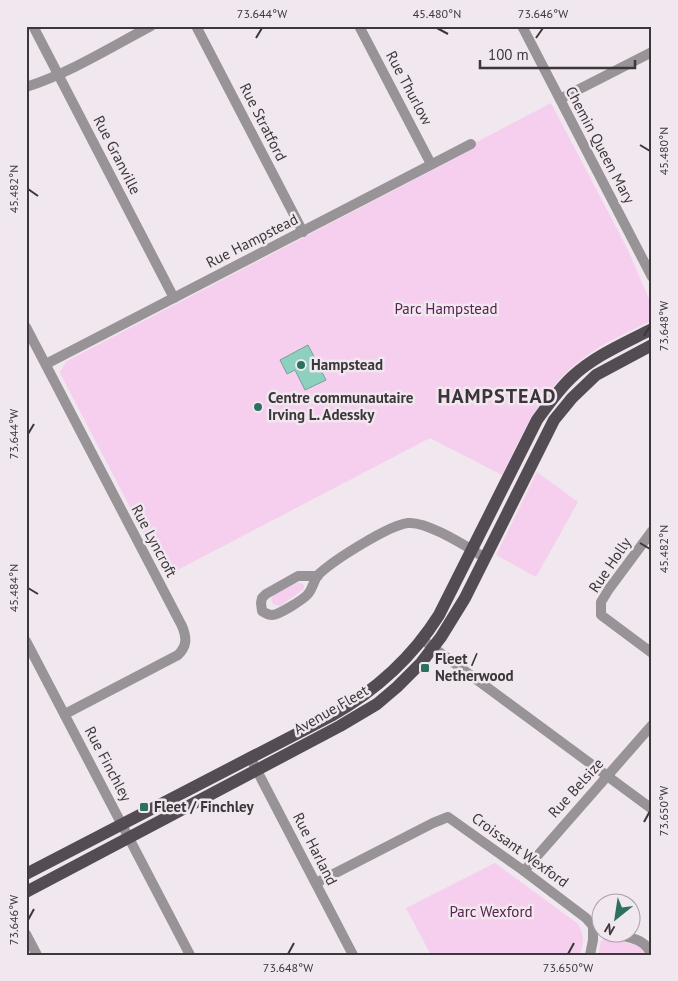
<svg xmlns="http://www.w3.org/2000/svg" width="678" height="981" viewBox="0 0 678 981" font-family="'PT Sans',sans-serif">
<rect width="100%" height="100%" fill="#f1e7ee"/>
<g fill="#f5cfed">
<path d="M551,103L628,250L652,306V320C629,332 605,342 585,357C543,386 524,431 502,475L430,438L166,576L61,375L60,372L65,364V362L473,149L471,145Z"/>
<path d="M537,472L578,502L536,577L496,555Z"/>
<path d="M297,583H301L304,585V589L280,606L273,604L271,600L273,595Z"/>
<path d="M495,863L578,924C584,934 585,944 579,955H431L406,908Z"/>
<path d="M607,938L636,945L641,947L645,955H598L601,941Z"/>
</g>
<path fill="#8ed0bf" stroke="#75a297" d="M308,345L326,380L305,390L295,370L287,374L280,360Z"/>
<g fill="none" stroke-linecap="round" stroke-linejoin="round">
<g stroke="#979396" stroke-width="10">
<path d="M33,26L174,298"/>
<path d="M196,26L303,232"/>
<path d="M359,26L431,164"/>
<path d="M522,26L652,277"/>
<path d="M26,87C70,73 111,47 151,26"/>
<path d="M560,99L652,52"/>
<path d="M26,327L182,626C187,638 187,646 178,655L65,714"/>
<path d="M46,364L471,144"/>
<path d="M652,531L609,589L601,602V615L652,653"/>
<path d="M318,576H298L266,594L262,598L261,603L262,611C265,613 268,615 272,615C279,615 304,599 308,594C313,588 314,579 319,574C334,560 389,525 408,523C427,521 467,547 484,557"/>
<path d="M26,641L190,955"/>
<path d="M427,643L652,809"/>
<path d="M253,763L353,955"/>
<path d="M524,871L652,725"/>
<path d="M316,883L433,823L448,817L524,871L586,918L593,926V940L590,955"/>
<path d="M26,934L37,955"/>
<path d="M614,934C629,938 646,938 651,955"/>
</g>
<g stroke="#534c52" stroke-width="12">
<path d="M26,874L331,716C375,691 412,658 439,615L537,420C548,405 558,390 572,377C594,356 625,343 652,329"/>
<path d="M26,892L340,726L377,704L397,687L421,663L441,637L465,598L554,420L572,398L596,375L652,345"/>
</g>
</g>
<path fill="none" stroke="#3b373a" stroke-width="2" d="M437,28L448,34M256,38L262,28M536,38L543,28M640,145L650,151M28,189L38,196M644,336L650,326M28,434L34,424M640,543L650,549M28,588L38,594M644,822L650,811M28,920L34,909M288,954L294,943M568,954L574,943"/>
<g fill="#2d7062" stroke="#f1e7ee" stroke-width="2">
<circle cx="301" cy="365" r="5"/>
<circle cx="258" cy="407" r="5"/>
<rect x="420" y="663" width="10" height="10" rx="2.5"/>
<rect x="139" y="802" width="10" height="10" rx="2.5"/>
</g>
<g text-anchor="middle" stroke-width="5" stroke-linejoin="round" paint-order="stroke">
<g font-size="15" fill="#3b373a" stroke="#f1e7ee">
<text transform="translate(409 88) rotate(62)" y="5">Rue Thurlow</text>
<text transform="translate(263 122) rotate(63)" y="5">Rue Stratford</text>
<text transform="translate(600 145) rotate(62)" y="5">Chemin Queen Mary</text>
<text transform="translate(117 155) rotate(63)" y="5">Rue Granville</text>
<text transform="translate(252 241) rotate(-27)" y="5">Rue Hampstead</text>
<text transform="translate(154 541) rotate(62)" y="5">Rue Lyncroft</text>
<text transform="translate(610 565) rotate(-56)" y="5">Rue Holly</text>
<text transform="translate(331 710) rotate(-30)" y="5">Avenue Fleet</text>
<text transform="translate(108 764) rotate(62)" y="5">Rue Finchley</text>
<text transform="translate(576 788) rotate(-48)" y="5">Rue Belsize</text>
<text transform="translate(315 849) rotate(63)" y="5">Rue Harland</text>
<text transform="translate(520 850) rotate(36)" y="5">Croissant Wexford</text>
</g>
<g font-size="15" fill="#57224f" stroke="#f1e7ee">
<text x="446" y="314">Parc Hampstead</text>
<text x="491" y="917">Parc Wexford</text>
</g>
<g font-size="15" font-weight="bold" fill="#3b373a" stroke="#f1e7ee" text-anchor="start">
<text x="311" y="370">Hampstead</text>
<text x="268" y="403">Centre communautaire<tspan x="268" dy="17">Irving L. Adessky</tspan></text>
<text x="435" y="664">Fleet /<tspan x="435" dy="17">Netherwood</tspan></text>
<text x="154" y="812">Fleet / Finchley</text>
</g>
<g font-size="20" font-weight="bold" letter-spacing="1" fill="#3c343a" stroke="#f1e7ee">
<text x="497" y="403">HAMPSTEAD</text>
</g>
</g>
<rect width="678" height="981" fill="none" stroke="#f1e7ee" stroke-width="55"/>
<g transform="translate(616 918) rotate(210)"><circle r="24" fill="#f1e7ee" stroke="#a8a1a6"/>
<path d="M0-4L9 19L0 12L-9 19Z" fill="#2d7062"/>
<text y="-8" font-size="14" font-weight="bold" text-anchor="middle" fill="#3b373a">N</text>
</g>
<path d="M480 60v8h155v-8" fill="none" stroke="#3b373a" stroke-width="2.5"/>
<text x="488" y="60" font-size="15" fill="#3b373a" stroke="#f1e7ee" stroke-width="4" paint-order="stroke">100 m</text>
<rect x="28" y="28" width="622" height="926" fill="none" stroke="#3b373a" stroke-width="2"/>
<g font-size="12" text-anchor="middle" fill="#3b373a">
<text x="262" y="18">73.644°W</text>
<text x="437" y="18">45.480°N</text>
<text x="543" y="18">73.646°W</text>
<text transform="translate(664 151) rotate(-90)" y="4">45.480°N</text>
<text transform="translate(14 189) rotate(-90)" y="4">45.482°N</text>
<text transform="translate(664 326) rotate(-90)" y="4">73.648°W</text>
<text transform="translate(14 434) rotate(-90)" y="4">73.644°W</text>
<text transform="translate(664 549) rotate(-90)" y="4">45.482°N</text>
<text transform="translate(14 588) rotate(-90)" y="4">45.484°N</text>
<text transform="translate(664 811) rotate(-90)" y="4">73.650°W</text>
<text transform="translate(14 920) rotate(-90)" y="4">73.646°W</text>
<text x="288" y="972">73.648°W</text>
<text x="568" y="972">73.650°W</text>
</g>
</svg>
